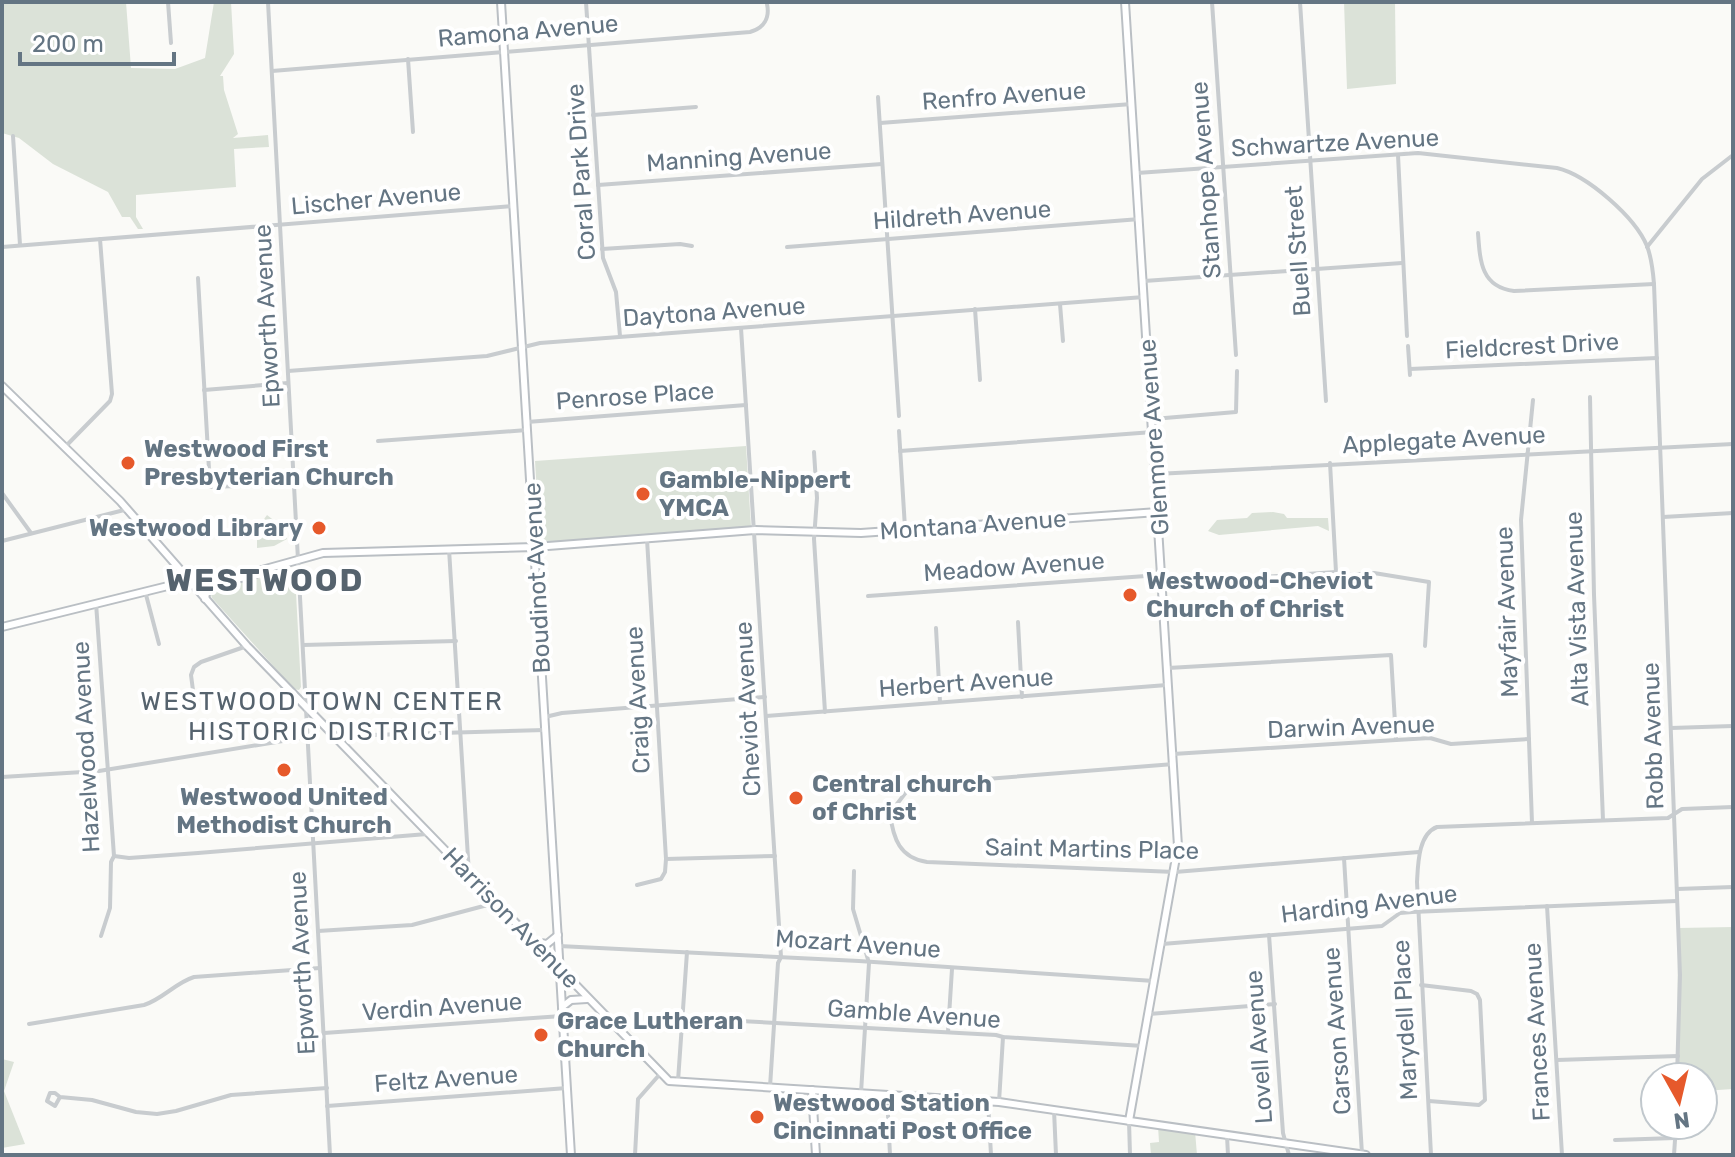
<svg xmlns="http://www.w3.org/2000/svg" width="1735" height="1157" viewBox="0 0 1735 1157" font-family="Rubik,sans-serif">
<rect width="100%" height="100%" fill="#fafaf7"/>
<g fill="#dbe2d8">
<path d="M2,2H126L131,68L175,69L205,58L214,2H231L234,54L220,76H223L224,90L238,134L233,138L268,135L269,147L234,149L236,187L136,195V217L143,229H138L130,217H122L108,192L53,164L19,138L2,133Z"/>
<path d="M1344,2H1395L1396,84L1347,89Z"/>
<path d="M746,446L751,527L540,543L535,461Z"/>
<path d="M1273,512L1284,514L1287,518H1328L1329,531L1318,526L1219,535L1208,531L1217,520L1247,518L1252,513Z"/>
<path d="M267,515L286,530L287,539L274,546L257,548V529Z"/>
<path d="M292,569L295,574L301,687L299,690L294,689L212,598L210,591L212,586L261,578Z"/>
<path d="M1733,927V1089L1703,1091V1077H1677L1678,928Z"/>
<path d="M2,1059L14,1062L4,1091L25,1144L2,1148Z"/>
<path d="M1158,1126L1195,1131L1197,1155H1151L1150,1143L1159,1142Z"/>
</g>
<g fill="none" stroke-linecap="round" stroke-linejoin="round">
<defs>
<g id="secondary">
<path d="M501,2L571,1155"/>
<path d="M1125,2L1178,846L1129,1121"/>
<path d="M2,386L120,501L247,646L669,1081L999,1102L1366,1155"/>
<path d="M225,577C238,580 252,578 262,570"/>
<path d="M205,599L207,588L213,579"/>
<path d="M2,627L180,583L262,570L323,553L535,547L755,530L861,533L1158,512"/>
<path d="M533,942L547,944L558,935"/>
<path d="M562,1007L571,1000L587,999"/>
<path d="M812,1090L816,1155"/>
</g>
</defs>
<use href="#secondary" stroke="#babfc4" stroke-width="10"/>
<g stroke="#c8cccf" stroke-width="4">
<path d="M168,2L171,43"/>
<path d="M268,2L330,1155"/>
<path d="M586,2L603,258L616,292L620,336"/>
<path d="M1212,2L1236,355"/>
<path d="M1300,2L1326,401"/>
<path d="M408,59L413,132"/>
<path d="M272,71L750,32C764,28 770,18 767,4"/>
<path d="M878,97L899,416"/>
<path d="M593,115L696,107"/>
<path d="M880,123L1132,104"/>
<path d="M13,136L20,245"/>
<path d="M1398,155L1407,336"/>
<path d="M1137,173L1418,153L1557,168C1587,175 1635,217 1647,246C1652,259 1653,271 1654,284L1680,975L1677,1077"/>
<path d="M598,185L882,164"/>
<path d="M1478,233C1480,261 1481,287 1514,291L1654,284"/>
<path d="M2,247L513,206"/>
<path d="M787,247L1140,219"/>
<path d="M1647,247L1702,179L1733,155"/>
<path d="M602,249L680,244L692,246"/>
<path d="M198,278L210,487L294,484"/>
<path d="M1144,281L1402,263"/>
<path d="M1060,304L1063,341"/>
<path d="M975,309L980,380"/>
<path d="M741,328L781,957L778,963L770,1087"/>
<path d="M1408,346L1410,375"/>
<path d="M1410,369L1657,358"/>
<path d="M288,371L487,356L540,343L1144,297"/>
<path d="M204,390L288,383"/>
<path d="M1590,397L1594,595L1603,820"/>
<path d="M1153,419L1236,412L1237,371"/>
<path d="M527,422L746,405"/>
<path d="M899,431L905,528"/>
<path d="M378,441L527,430"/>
<path d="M65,447L110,401L112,394L100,239"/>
<path d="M900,451L1153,432"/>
<path d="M814,452L817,498L814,539L825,712"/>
<path d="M1330,463L1336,572"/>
<path d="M1156,474L1733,444"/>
<path d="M2,493L31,533"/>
<path d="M1663,517L1733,513"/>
<path d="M2,541L128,509"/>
<path d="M449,549L469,874"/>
<path d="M1163,584L1336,572L1347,575L1374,573L1429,582L1425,646"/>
<path d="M145,591L159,644"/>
<path d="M868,596L1160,575"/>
<path d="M96,603L114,856L111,862L110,908L101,936"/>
<path d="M1018,622L1022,697"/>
<path d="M936,628L940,702"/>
<path d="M303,645L456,641"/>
<path d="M1168,668L1391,655L1396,740"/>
<path d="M194,698L191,675L194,667L201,662L247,646"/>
<path d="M766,716L1167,685"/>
<path d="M545,717L562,713L765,697"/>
<path d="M1671,728L1733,726"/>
<path d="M336,736L545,730"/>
<path d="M1173,754L1396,740L1430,738L1451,744L1529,739"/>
<path d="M2,777L99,771L307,737"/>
<path d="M846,813L878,811L890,813"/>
<path d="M890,813C893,839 900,858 927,862L1175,872L1419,852"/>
<path d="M890,813L907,791L923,784L1174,764"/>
<path d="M1532,823L1521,520L1533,400"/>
<path d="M114,856L129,858L198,853L427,834"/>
<path d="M1344,858L1362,1154"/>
<path d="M666,859L775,856"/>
<path d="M854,871L853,909L869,963L861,1093"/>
<path d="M637,885L661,879L665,872L666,859L647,539"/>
<path d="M1677,889L1733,887"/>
<path d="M1547,906L1562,1155"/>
<path d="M318,931L412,925L495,903"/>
<path d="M1269,935L1283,1133L1289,1155"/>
<path d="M1162,944L1382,926L1400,913L1412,912L1677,901"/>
<path d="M559,946L859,961L1154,981"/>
<path d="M1421,985L1471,991L1477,994L1480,1000L1485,1100L1479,1105L1429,1101"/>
<path d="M1149,1014L1275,1004"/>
<path d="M684,1018L996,1035L1003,1037L1143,1046"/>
<path d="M29,1024L144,1005C163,999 175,983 194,977L320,968"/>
<path d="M948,1032L952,969"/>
<path d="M324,1033L562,1016"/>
<path d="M1557,1060L1678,1056"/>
<path d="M678,1081L687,952"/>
<path d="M887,1095L890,1155"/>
<path d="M60,1097L55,1106L47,1101L50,1093H55L60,1097L92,1100L136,1112L157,1114L176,1111L231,1095L327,1088"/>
<path d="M988,1101L991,1155"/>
<path d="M999,1102L1003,1037"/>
<path d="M327,1106L567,1088"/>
<path d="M1054,1110L1056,1155"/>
<path d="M1129,1121L1130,1155"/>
<path d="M1227,1136L1228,1155"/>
<path d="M1615,1140L1675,1138"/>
<path d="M635,1155L638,1099L660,1074"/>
<path d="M1431,1155L1417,882C1418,865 1418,834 1437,827L1668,818L1682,809L1733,807"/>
<path d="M1674,1155L1676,1125"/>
</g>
<use href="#secondary" stroke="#fff" stroke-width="6"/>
</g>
<g fill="#e6592b" stroke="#fff" stroke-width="3">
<circle cx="128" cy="463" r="8"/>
<circle cx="643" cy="494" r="8"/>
<circle cx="319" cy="528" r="8"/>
<circle cx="1130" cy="595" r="8"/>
<circle cx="284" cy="770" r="8"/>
<circle cx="796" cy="798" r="8"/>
<circle cx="541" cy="1035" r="8"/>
<circle cx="757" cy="1117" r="8"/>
</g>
<g text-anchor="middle" stroke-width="8" stroke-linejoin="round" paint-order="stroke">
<g font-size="24" fill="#647583" stroke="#fff">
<text transform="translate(528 31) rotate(-5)" y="8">Ramona Avenue</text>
<text transform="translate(1004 96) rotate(-4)" y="8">Renfro Avenue</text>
<text transform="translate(1335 143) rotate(-3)" y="8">Schwartze Avenue</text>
<text transform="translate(739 157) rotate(-4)" y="8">Manning Avenue</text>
<text transform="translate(581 172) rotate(-94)" y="8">Coral Park Drive</text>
<text transform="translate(1206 180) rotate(-94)" y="8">Stanhope Avenue</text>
<text transform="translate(376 199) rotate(-5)" y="8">Lischer Avenue</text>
<text transform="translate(962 215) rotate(-4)" y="8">Hildreth Avenue</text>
<text transform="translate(1298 251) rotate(-94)" y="8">Buell Street</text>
<text transform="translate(714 312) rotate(-4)" y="8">Daytona Avenue</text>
<text transform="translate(267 316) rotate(-93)" y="8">Epworth Avenue</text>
<text transform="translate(1532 346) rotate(-3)" y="8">Fieldcrest Drive</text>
<text transform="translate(635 396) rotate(-4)" y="8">Penrose Place</text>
<text transform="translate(1154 437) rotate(-94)" y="8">Glenmore Avenue</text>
<text transform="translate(1444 440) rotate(-3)" y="8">Applegate Avenue</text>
<text transform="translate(973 525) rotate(-4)" y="8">Montana Avenue</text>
<text transform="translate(1014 567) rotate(-4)" y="8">Meadow Avenue</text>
<text transform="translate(537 578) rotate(-93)" y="8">Boudinot Avenue</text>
<text transform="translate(1577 609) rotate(-92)" y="8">Alta Vista Avenue</text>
<text transform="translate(1507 612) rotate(-92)" y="8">Mayfair Avenue</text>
<text transform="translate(966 683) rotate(-4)" y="8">Herbert Avenue</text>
<text transform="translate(638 700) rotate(-93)" y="8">Craig Avenue</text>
<text transform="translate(748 709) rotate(-93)" y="8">Cheviot Avenue</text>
<text transform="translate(1351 727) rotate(-2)" y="8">Darwin Avenue</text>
<text transform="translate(1653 736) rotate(-92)" y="8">Robb Avenue</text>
<text transform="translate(86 747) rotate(-93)" y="8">Hazelwood Avenue</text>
<text transform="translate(1092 849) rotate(1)" y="8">Saint Martins Place</text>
<text transform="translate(1369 904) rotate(-7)" y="8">Harding Avenue</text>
<text transform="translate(511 918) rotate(46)" y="8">Harrison Avenue</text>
<text transform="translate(858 944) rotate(4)" y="8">Mozart Avenue</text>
<text transform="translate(302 963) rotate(-93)" y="8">Epworth Avenue</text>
<text transform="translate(442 1007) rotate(-4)" y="8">Verdin Avenue</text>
<text transform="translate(914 1014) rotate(4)" y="8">Gamble Avenue</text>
<text transform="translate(1405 1020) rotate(-93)" y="8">Marydell Place</text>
<text transform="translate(1337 1031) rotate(-94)" y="8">Carson Avenue</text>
<text transform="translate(1537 1032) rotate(-93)" y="8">Frances Avenue</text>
<text transform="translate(1259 1047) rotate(-94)" y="8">Lovell Avenue</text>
<text transform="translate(446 1079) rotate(-4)" y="8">Feltz Avenue</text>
</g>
<g font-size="24" font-weight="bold" fill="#647583" stroke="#fff" text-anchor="start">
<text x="144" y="457">Westwood First<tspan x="144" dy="28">Presbyterian Church</tspan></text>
<text x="659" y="488">Gamble-Nippert<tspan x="659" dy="28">YMCA</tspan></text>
<text x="303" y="536" text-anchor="end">Westwood Library</text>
<text x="1146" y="589">Westwood-Cheviot<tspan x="1146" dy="28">Church of Christ</tspan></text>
<text x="812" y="792">Central church<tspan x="812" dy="28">of Christ</tspan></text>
<text x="284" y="805" text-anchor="middle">Westwood United<tspan x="284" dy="28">Methodist Church</tspan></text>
<text x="557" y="1029">Grace Lutheran<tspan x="557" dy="28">Church</tspan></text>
<text x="773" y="1111">Westwood Station<tspan x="773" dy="28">Cincinnati Post Office</tspan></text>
</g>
<g font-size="26" letter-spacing="2" fill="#56636e" stroke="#fff">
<text x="322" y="710">WESTWOOD TOWN CENTER<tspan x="322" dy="30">HISTORIC DISTRICT</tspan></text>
</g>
<g font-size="32" font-weight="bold" letter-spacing="2" fill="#56636e" stroke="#fff">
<text x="265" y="591">WESTWOOD</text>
</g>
</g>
<rect width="1735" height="1157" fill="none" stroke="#647583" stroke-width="8"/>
<g transform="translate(1679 1101) rotate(172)"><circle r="38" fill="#ffffff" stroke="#c1c8cd" stroke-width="2"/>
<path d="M0-6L14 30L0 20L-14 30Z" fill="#e6592b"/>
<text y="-12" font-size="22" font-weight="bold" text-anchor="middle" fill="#647583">N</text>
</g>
<path d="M20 52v12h154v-12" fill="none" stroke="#647583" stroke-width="4"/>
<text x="32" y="52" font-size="24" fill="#647583" stroke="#ffffff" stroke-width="6" paint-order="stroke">200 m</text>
</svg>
